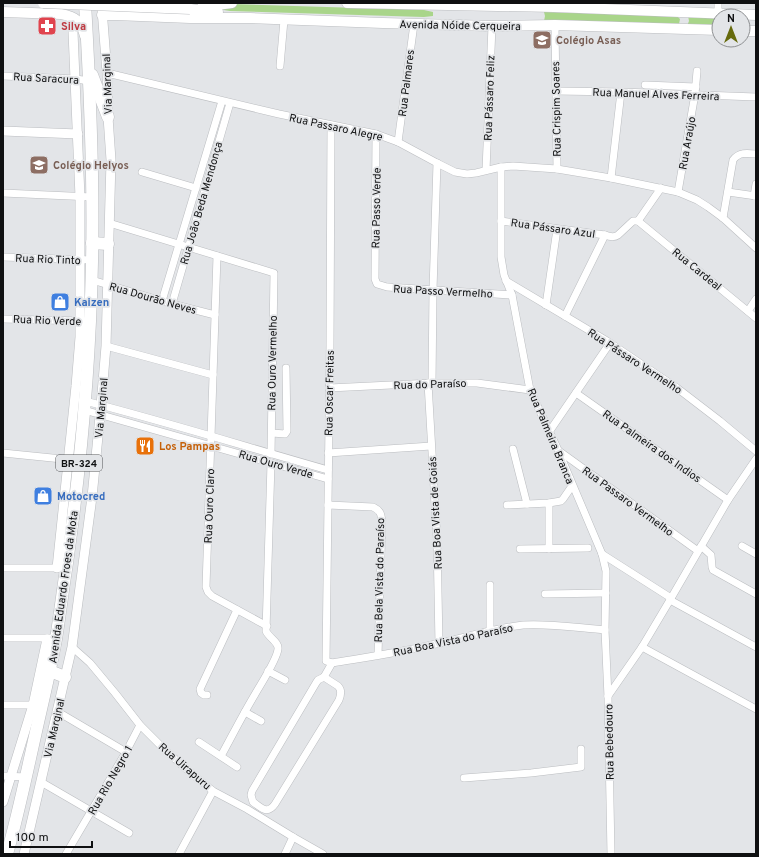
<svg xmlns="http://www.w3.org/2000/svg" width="759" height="857" viewBox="0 0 759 857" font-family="Overpass,sans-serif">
<rect width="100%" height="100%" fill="#e3e5e8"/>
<g fill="#a9d58a">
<path d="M232,4L424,10L433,12V16L424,17L230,11L205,7Z"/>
<path d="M544,12L677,16L680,19L679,24L676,25L544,21L545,16Z"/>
<path d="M688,16L719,17V27L687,26L689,21Z"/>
</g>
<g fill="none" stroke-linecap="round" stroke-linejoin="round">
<defs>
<g id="street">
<path d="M718,13V3"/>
<path d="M555,25L557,169"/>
<path d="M280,66L284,20"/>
<path d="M107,73L279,114L376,134L398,142L437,163L455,172L467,174L476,173L501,167L513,166L557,169L611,178L678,192L697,200L708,207L723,218L756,248"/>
<path d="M3,76L76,79L89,81"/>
<path d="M645,85L696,87"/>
<path d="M556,91L621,92L756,97"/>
<path d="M331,125L330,345L326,661L332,663C368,657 404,652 440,643C468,637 495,628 523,625C548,623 579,628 605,630"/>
<path d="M376,134L375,279L377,284L387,287L512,295"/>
<path d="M398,142L414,24"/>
<path d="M501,167V257L504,275L512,295L530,390L558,450L602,554L606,571L605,630L608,697L611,854"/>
<path d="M486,170L492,26"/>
<path d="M142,172L196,188"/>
<path d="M611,178L621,92"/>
<path d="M678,192L695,94L697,71"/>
<path d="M728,192L756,196"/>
<path d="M3,193L92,197"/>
<path d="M754,196L756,184"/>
<path d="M723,218L733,160C739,152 747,153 756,154"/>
<path d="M501,221L605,235C610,237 614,238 618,235L633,221H638"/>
<path d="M638,221L756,318"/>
<path d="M638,221L661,188"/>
<path d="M109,223L274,273L271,454"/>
<path d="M217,256L206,587L208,592L212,596L267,626"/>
<path d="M3,257L92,260"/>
<path d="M92,280L172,304L215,315"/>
<path d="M506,281L607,341L677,388L720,421L756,451"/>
<path d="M162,301L222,101"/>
<path d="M172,304L230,103"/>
<path d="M546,305L557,229"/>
<path d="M748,311L756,299"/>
<path d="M565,316L605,235"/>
<path d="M3,319L85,321"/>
<path d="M106,346L213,375"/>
<path d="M428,383L437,539L439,644"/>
<path d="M432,383L433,290L437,163"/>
<path d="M329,388L432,383H477L530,390"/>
<path d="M576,393L728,500"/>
<path d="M85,401C167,422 247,447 328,470"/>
<path d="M84,410L328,479"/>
<path d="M549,432L610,343"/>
<path d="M272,433L285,434L287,431L286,368"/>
<path d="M513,449L527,504"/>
<path d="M559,451L698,551"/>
<path d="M3,453L72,460"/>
<path d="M328,453L431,446"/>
<path d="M549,503V549"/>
<path d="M328,505L373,507C381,511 381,514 382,522L378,655"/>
<path d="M507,505L549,503L561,501L563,499L572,486"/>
<path d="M701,546L711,555L712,567L713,570L756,594"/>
<path d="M742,546L756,554"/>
<path d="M520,549L588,548"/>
<path d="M602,554L671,598"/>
<path d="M3,568H61"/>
<path d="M490,585V631"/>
<path d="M545,594L606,593"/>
<path d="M670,600L756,647"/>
<path d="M3,638H51"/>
<path d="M72,647L90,663L115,693L140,725L163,748L185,768L213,791L247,809L293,837L323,854"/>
<path d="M642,647L756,709"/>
<path d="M268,671L285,680"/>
<path d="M324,677L338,686C342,690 341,695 339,700L275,804C267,815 262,808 253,802L251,795L252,791L316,683L318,680Z"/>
<path d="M324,677L332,663"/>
<path d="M207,695H204L201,693L200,689L201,687L237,610"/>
<path d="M608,696L642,647L670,600L728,500L756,459"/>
<path d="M3,705H37"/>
<path d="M58,712L126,752"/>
<path d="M245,712L261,721"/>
<path d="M199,742L237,767"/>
<path d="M221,756C232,736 242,716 254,696C260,685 277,660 278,649C279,642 269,638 266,631L271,463"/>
<path d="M3,776L26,777"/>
<path d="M464,778L531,773L581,767V749"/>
<path d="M41,782L129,833"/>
<path d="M66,854L126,752L140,725"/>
<path d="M179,854L213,791"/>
<path d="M285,854L293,837"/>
</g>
<g id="secondary">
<path d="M3,131L78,134"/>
<path d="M57,568L76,386L80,337V197L73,32"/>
<path d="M3,802L33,705L47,639"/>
<path d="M24,854L72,647L92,497L101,406L106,346L111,160L108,117L107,73L102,9"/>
</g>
<g id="primary">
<path d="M347,3L554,7L756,15"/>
<path d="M202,7L232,3"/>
<path d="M190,9L218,12"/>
<path d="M3,12L61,14C76,17 81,21 85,36"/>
<path d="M102,15H115L190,18H250L383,23L492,26L555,25L719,30"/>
<path d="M743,31H756"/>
</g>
<g id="highway">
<path d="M92,75L108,117"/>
<path d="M92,243L108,244"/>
<path d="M50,671L65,677"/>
<path d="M7,854C18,815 26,776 35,736C42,704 50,672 56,639C60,614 63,588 67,563C81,463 90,362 92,262C94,175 90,89 85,3"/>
</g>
</defs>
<use href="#street" stroke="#bbbdc0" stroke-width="8"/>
<use href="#secondary" stroke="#bbbdc0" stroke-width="10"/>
<use href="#primary" stroke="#bbbdc0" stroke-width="11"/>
<use href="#highway" stroke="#bbbdc0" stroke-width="13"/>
<use href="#street" stroke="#fff" stroke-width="7"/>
<use href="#secondary" stroke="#fff" stroke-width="9"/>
<use href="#primary" stroke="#fff" stroke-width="10"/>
<use href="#highway" stroke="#fff" stroke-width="12"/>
<defs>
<path id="primary-bridge" d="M43,3L190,9"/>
</defs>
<use href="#primary-bridge" stroke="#bbbdc0" stroke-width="11" stroke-linecap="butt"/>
<use href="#primary-bridge" stroke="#fff" stroke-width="10"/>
</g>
<defs>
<symbol id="pharmacy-square" viewBox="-11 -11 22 22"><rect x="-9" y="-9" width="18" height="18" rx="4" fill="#e0444e" stroke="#e3e5e8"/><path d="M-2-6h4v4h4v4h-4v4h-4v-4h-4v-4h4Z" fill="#fff"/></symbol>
<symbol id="school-square" viewBox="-11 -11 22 22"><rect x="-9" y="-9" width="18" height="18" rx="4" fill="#8d6e63" stroke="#e3e5e8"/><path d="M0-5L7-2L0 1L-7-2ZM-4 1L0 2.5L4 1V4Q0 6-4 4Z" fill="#fff"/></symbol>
<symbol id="shop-square" viewBox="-11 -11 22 22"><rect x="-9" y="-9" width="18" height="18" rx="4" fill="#3f7fe0" stroke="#e3e5e8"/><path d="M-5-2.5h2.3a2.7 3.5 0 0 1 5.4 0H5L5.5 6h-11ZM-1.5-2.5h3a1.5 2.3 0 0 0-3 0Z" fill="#fff"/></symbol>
<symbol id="restaurant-square" viewBox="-11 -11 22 22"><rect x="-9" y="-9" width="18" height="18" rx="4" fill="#e8710a" stroke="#e3e5e8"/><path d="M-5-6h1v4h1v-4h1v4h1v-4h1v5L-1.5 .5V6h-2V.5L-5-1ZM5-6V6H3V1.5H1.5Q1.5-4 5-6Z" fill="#fff"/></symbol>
</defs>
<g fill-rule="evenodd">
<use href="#pharmacy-square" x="36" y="15" width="22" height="22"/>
<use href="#school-square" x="531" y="29" width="22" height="22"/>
<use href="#school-square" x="28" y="154" width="22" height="22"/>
<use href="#shop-square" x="49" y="291" width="22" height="22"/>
<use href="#restaurant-square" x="134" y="435" width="22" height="22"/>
<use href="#shop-square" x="32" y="485" width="22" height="22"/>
</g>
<g text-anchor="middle" stroke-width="3.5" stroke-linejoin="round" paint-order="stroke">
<rect fill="#e3e5e8" stroke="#4f5052" stroke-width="1" x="56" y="455" width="46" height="16" rx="3"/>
<g font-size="10" font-weight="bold" fill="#0f1011">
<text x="79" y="467">BR-324</text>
</g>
<g font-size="11" fill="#0f1011" stroke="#e3e5e8">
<text transform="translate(460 25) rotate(1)" y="4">Avenida Nóide Cerqueira</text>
<text transform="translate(46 78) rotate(3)" y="4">Rua Saracura</text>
<text transform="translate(406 83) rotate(-83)" y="4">Rua Palmares</text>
<text transform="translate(107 84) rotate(-92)" y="4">Via Marginal</text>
<text transform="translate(656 94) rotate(2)" y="4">Rua Manuel Alves Ferreira</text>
<text transform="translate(489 98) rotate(-88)" y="4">Rua Pássaro Feliz</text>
<text transform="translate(556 109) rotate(-91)" y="4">Rua Crispim Soares</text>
<text transform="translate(336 127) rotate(12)" y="4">Rua Passaro Alegre</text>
<text transform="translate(687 143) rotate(-80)" y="4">Rua Araújo</text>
<text transform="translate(201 203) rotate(-74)" y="4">Rua João Beda Mendonça</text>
<text transform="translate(376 208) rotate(-89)" y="4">Rua Passo Verde</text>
<text transform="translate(553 228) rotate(8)" y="4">Rua Pássaro Azul</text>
<text transform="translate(48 259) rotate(2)" y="4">Rua Rio Tinto</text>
<text transform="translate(697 269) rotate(39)" y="4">Rua Cardeal</text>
<text transform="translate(443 291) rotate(3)" y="4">Rua Passo Vermelho</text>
<text transform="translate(153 298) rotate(16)" y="4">Rua Dourão Neves</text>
<text transform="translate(47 320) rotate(2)" y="4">Rua Rio Verde</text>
<text transform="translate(635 361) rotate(33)" y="4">Rua Pássaro Vermelho</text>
<text transform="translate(272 363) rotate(-89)" y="4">Rua Ouro Vermelho</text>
<text transform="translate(430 384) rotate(-2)" y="4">Rua do Paraíso</text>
<text transform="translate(329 393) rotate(-89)" y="4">Rua Oscar Freitas</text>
<text transform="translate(101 408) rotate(-85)" y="4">Via Marginal</text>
<text transform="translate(551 436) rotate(67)" y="4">Rua Palmeira Branca</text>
<text transform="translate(652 446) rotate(35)" y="4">Rua Palmeira dos Indios</text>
<text transform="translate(276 464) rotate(16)" y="4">Rua Ouro Verde</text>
<text transform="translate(628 501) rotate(36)" y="4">Rua Passaro Vermelho</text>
<text transform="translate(209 506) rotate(-88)" y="4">Rua Ouro Claro</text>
<text transform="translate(435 513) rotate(-93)" y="4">Rua Boa Vista de Goiás</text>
<text transform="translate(379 580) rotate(-89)" y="4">Rua Bela Vista do Paraíso</text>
<text transform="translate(63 587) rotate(-82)" y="4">Avenida Eduardo Froes da Mota</text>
<text transform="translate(453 640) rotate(-12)" y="4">Rua Boa Vista do Paraíso</text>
<text transform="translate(54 728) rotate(-77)" y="4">Via Marginal</text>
<text transform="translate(609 742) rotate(-91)" y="4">Rua Bebedouro</text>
<text transform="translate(185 766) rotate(41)" y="4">Rua Uirapuru</text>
<text transform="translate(110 780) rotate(-60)" y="4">Rua Rio Negro 1</text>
</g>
<g font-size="11" font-weight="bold" fill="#be3a42" stroke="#e3e5e8" text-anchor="start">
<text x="61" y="30">Silva</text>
</g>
<g font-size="11" font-weight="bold" fill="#785e54" stroke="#e3e5e8" text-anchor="start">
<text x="556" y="44">Colégio Asas</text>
<text x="53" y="169">Colégio Helyos</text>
</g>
<g font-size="11" font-weight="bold" fill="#366cbe" stroke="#e3e5e8" text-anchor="start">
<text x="74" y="306">Kaizen</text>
<text x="57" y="500">Motocred</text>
</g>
<g font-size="11" font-weight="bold" fill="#c56008" stroke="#e3e5e8" text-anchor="start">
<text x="159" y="450">Los Pampas</text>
</g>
</g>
<rect width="759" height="857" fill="none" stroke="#0f1011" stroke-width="8"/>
<g transform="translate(731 28)"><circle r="19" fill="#e3e5e8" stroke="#8e9092"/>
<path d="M0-3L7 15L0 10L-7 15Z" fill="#666a0c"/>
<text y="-6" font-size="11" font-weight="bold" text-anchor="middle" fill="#0f1011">N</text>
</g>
<path d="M10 841v6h82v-6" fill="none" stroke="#0f1011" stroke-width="2"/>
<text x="16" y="841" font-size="12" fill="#0f1011" stroke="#e3e5e8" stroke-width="3" paint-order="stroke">100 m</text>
</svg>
